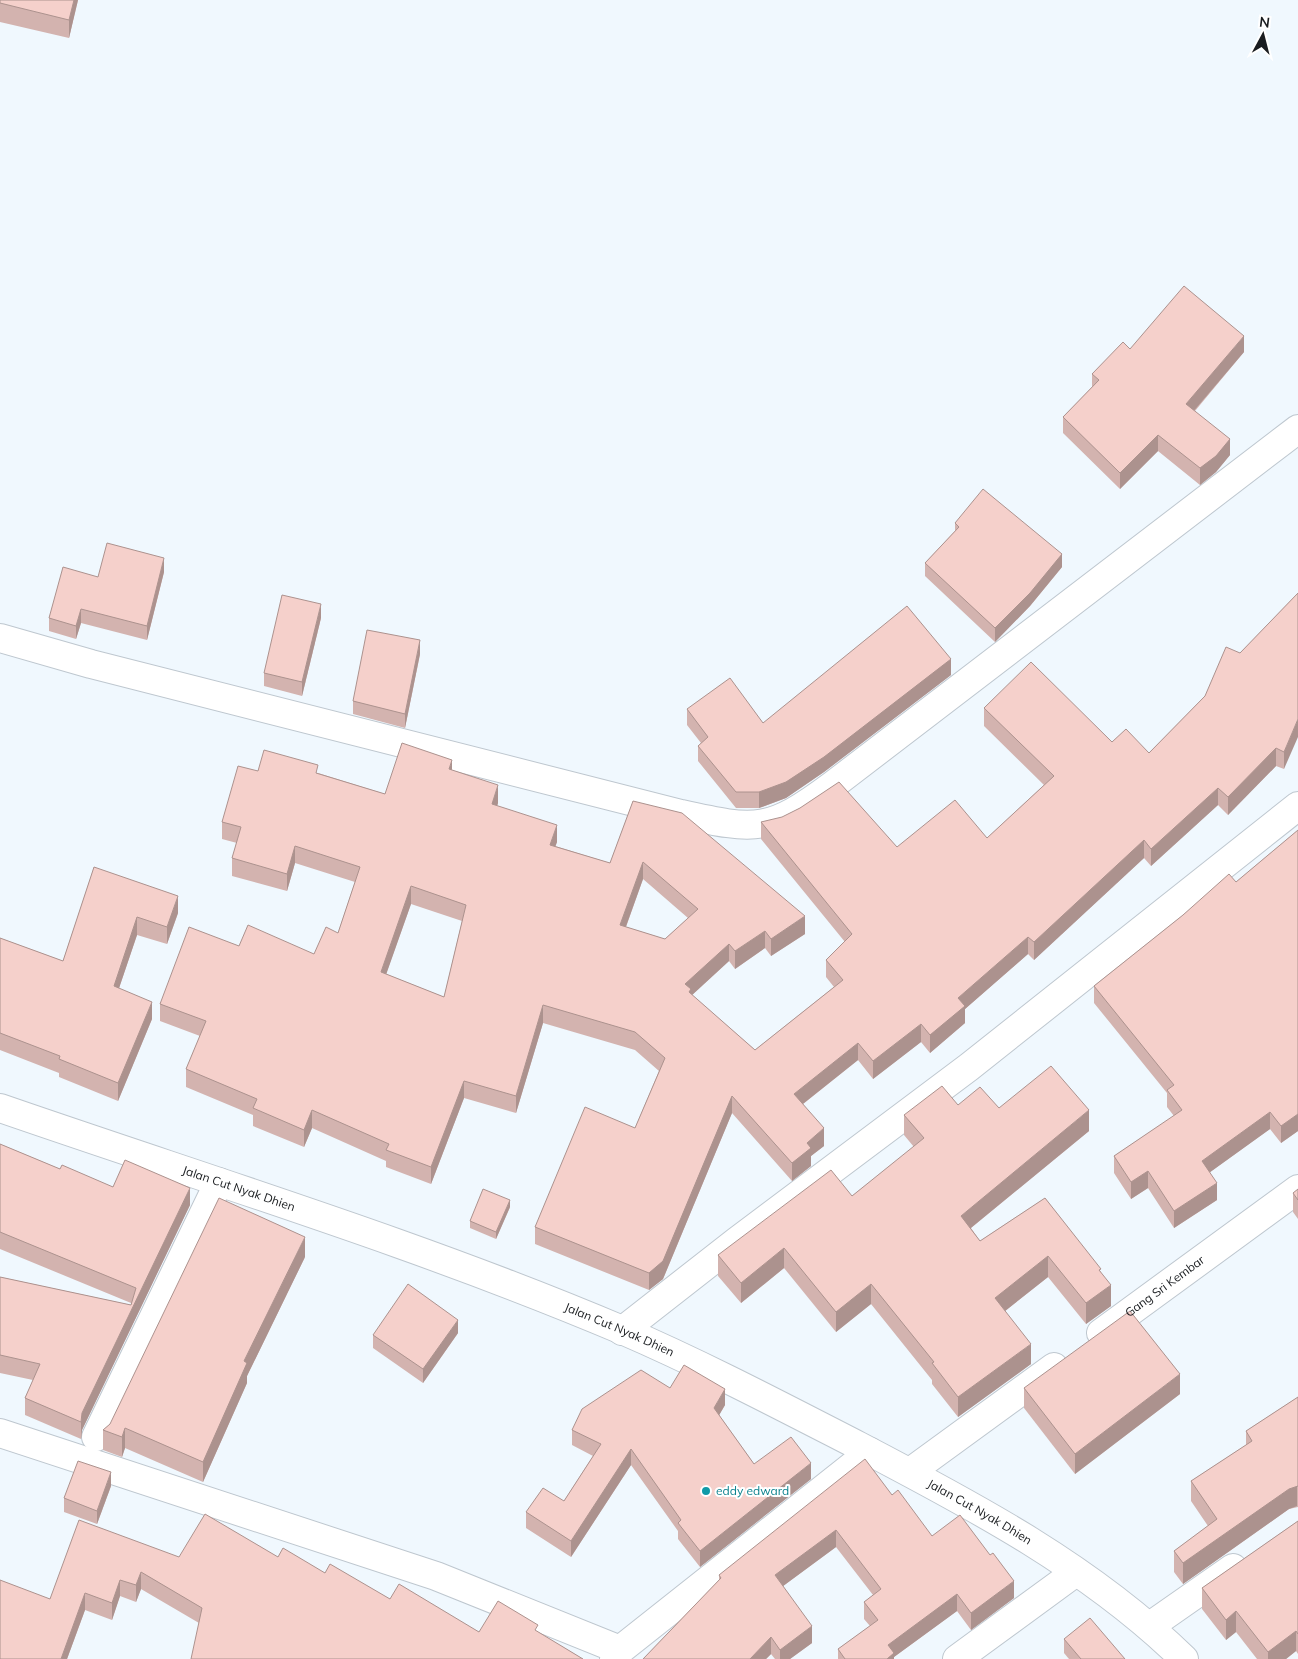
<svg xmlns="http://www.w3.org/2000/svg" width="1298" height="1659" viewBox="0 0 1298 1659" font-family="Mulish,sans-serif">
<rect width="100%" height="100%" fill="#f0f8fe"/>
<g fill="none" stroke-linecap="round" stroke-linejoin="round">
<defs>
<g id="street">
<path d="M0,638L91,664L681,814C757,831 770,832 833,785L1298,429"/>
<path d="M622,1331L737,1241L969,1067L1298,806"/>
<path id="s1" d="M1101,1333L1298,1189"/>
<path d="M0,1433L436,1576L620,1650"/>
<path d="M96,1437L219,1182"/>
<path d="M910,1472L1054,1367"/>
<path d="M1150,1626L1233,1568"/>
<path d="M614,1659L620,1650L870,1452"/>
<path d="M957,1659L1076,1572"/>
</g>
<g id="primary">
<path id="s2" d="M0,1108C208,1180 419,1244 622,1330C703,1365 781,1406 859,1446C974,1506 1091,1568 1184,1659"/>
</g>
</defs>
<use href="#street" stroke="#bec7cf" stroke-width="30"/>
<use href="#primary" stroke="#bec7cf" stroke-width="30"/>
<use href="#street" stroke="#fff" stroke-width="28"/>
<use href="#primary" stroke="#fff" stroke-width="28"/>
</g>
<g fill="#d3b3af" fill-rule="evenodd">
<path d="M0,0H78L69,38L0,22Z"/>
<path d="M1130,349L1244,352L1195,411L1230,455L1216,472L1200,485L1158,451L1120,489L1063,433V417L1092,387V374Z"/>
<path d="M955,523L1062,567L1030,606L995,642L925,576V563L955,531Z"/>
<path d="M164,572L147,640L81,623L76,639L49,631V618L98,577Z"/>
<path d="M1298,593L1284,769L1276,766L1228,815L1218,805L1151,866L1144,858L1034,960L1028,954L965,1009V1023L930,1053L921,1042L873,1079L858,1060L803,1104L824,1146L811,1156V1166L792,1181L732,1113L663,1279L649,1290L535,1244V1227L635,1128L659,1071L635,1050L543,1023L516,1113L464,1098L431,1184L386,1167V1161L312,1128L304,1147L253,1126V1115L186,1087V1069L200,1036L160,1021V1004L239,946L314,954L338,933L355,882L295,863L287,891L232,876V858L237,843L222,839V822L258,771L318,773L385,794L452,770L498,803L497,806L557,842L555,846L610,863L633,801L805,934L771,956L765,948L735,969L729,961L692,995L755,1050L834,987L826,977V960L845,942L761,839V822L897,847L987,838L1044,785L984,726V708L1112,742L1149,753L1205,696L1240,653ZM643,879L688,918L665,939L626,927ZM411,904L462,921L444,997L386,974Z"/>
<path d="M321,618L302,696L264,686V673Z"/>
<path d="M420,654L405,728L353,714V701Z"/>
<path d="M951,675L824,772L786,798L759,808H736L698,761V746L701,743L687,725V709L763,723Z"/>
<path d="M1298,830V1131L1281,1143L1270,1129L1210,1172L1217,1200L1174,1228L1148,1188L1131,1199L1114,1173V1156L1174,1116L1167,1107V1093L1094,1003V986L1236,882Z"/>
<path d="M94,867L178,913L167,944L137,935L119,988L152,1019L118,1101L59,1077V1073L0,1050V938L63,961Z"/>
<path d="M958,1105L999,1108L1089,1131L971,1228L980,1241L1045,1198L1101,1272L1111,1306L1086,1324L1048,1277L1005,1311L1031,1364L958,1417L932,1384V1380L871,1304L836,1332L784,1268L741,1303L718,1276V1255L852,1196L914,1147L904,1135V1115Z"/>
<path d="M0,1144L60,1169L113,1187L190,1205L82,1430L81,1439L25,1415V1398L33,1380L0,1373V1277L131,1305V1303L0,1249Z"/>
<path d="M1298,1189V1219L1293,1212V1193Z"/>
<path d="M510,1207L496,1239L470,1228V1221Z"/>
<path d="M305,1257L247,1376V1383L203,1482L125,1448L122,1457L103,1450V1430Z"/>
<path d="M458,1333L423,1383L373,1348V1335Z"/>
<path d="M670,1388L725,1405L719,1415L754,1464L811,1479L700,1567L678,1539V1531L631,1465L571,1557L526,1528V1512L564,1501L593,1456L572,1445V1430Z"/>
<path d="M1024,1388L1180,1394L1075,1474L1024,1408Z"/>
<path d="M1298,1397V1507L1289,1509L1183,1584L1174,1572V1551L1208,1526L1191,1501V1481L1246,1445V1431Z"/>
<path d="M111,1486L97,1524L64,1512V1498Z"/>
<path d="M892,1495L932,1536L1014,1598L971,1630L957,1611L894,1657V1659H838V1649L870,1626L864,1619V1602L873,1595L836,1547L783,1586L812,1643L790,1659H775L771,1654L766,1659H643L719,1580V1575Z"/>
<path d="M1298,1521V1654L1296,1651L1286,1659H1257L1236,1632L1226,1640L1202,1609V1588Z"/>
<path d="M179,1557H278L325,1573L390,1599L479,1632H538L583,1659L199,1623L141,1589L136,1602L120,1596L112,1620L85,1610L67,1659H0L50,1599Z"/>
<path d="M1064,1639L1125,1659H1069L1064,1653Z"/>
</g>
<g fill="#ac928e">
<path d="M74,0H78L69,38V20Z"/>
<path d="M1244,336V352L1186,420V404Z"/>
<path d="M1158,435V451L1120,489V473Z"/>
<path d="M1230,439V455L1216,472L1200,485V468Z"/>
<path d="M1062,554V567L1030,606L995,642V628Z"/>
<path d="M164,558V572L147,640V626Z"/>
<path d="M321,604V618L302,696V682Z"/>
<path d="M81,609V623L76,639V626Z"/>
<path d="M420,640V654L405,728V714Z"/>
<path d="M951,659V675L824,772L786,798L759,808V792Z"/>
<path d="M1298,719V737L1284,769V752Z"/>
<path d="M1276,748V766L1228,815V797Z"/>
<path d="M452,760V778L449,769Z"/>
<path d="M498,785V803L492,822V804Z"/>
<path d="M1218,788V805L1151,866V849Z"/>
<path d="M557,825V842L550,862V845Z"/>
<path d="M1144,840V858L1034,960V942Z"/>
<path d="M295,846V863L287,891V874Z"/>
<path d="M643,862V879L620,943V925Z"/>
<path d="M411,886V904L381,989V972Z"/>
<path d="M178,896V913L167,944V927Z"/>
<path d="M805,916V934L771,956V939Z"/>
<path d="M137,917V935L114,1003V986Z"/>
<path d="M765,931V948L735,969V951Z"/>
<path d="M1028,937V954L965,1009V1023L930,1053V1035L958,998Z"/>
<path d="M729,944V961L691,996L685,984Z"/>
<path d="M152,1002V1019L118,1101V1083Z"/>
<path d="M543,1005V1023L516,1113V1096Z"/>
<path d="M921,1024V1042L873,1079V1061Z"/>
<path d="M858,1043V1060L794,1111V1094Z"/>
<path d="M464,1081V1098L431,1184V1167Z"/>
<path d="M732,1096V1113L663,1279L649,1290V1273Z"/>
<path d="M312,1110V1128L304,1147V1130Z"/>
<path d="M1089,1110V1131L961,1236V1216Z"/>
<path d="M1270,1112V1129L1202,1178V1161Z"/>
<path d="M1298,1114V1131L1281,1143V1126Z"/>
<path d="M824,1128V1146L811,1156V1166L792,1181V1163L807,1143Z"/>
<path d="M1148,1171V1188L1131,1199V1182Z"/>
<path d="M1217,1183V1200L1174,1228V1211Z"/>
<path d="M190,1188V1205L82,1430L81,1439V1422L82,1413Z"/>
<path d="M510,1200V1207L496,1239V1232Z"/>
<path d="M305,1237V1257L247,1376V1383L203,1482V1462L244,1361Z"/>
<path d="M784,1248V1268L741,1303V1283Z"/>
<path d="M1048,1256V1277L995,1319V1298Z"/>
<path d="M871,1284V1304L836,1332V1312Z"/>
<path d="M1111,1285V1306L1086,1324V1303Z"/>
<path d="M458,1320V1333L423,1383V1369Z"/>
<path d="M1031,1344V1364L958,1417V1397Z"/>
<path d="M1180,1374V1394L1075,1474V1454Z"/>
<path d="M725,1389V1405L714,1424V1408Z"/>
<path d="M125,1428V1448L122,1457V1437Z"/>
<path d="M631,1449V1465L571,1557V1541Z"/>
<path d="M811,1463V1479L700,1567V1551Z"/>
<path d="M111,1472V1486L97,1524V1511Z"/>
<path d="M1297,1486V1506L1289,1509L1183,1584V1563L1289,1489Z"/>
<path d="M836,1530V1547L775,1592V1575Z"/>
<path d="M141,1572V1589L136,1602V1585Z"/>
<path d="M120,1580V1596L112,1620V1603Z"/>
<path d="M1014,1581V1598L971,1630V1613Z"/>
<path d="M85,1593V1610L67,1659H61Z"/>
<path d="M957,1594V1611L894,1657V1659H887L888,1645Z"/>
<path d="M1236,1611V1632L1226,1640V1620Z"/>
<path d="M812,1626V1643L790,1659H780V1650Z"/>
<path d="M1296,1631V1651L1286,1659H1268V1652Z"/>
<path d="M771,1637V1654L766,1659H750Z"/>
</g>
<g fill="#f5d0cb" stroke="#ac928e" fill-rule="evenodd">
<path d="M0,0H74L69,20L0,3Z"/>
<path d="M1184,286L1244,336L1186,404L1230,439L1216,456L1200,468L1158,435L1120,473L1063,417L1099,380L1092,374L1123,342L1130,349Z"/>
<path d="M983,489L1062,554L1030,593L995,628L925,563L959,527L955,523Z"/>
<path d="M107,543L164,558L147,626L81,609L76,626L49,618L63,567L98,577Z"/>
<path d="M1298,593V719L1284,752L1276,748L1228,797L1218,788L1151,849L1144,840L1034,942L1028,937L958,998L965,1006L930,1035L921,1024L873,1061L858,1043L794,1094L824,1128L807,1143L811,1148L792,1163L732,1096L663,1261L649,1273L535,1227L585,1107L635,1128L665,1058L635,1032L543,1005L516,1096L464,1081L431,1167L386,1150L389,1144L312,1110L304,1130L253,1108L257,1099L186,1069L206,1021L160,1004L189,927L239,946L248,925L314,954L326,927L338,933L360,867L295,846L287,874L232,858L241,827L222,822L238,766L258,771L264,750L318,765L316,773L385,794L402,743L452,760L449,769L498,785L492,804L557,825L550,845L610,863L633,801L682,813L805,916L771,939L765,931L735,951L729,944L685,984L691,989L689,992L755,1050L843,980L826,960L852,934L761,822L782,817L800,808L839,782L897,847L955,800L987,838L1054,776L984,708L1031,662L1112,742L1126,729L1149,753L1205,696L1226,647L1240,653ZM643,862L698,909L665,939L620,925ZM411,886L466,905L444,997L381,972Z"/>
<path d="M282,595L321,604L302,682L264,673Z"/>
<path d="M907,606L951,659L824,757L786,782L759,792H736L698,746L708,737L687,709L730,678L763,723Z"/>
<path d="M367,630L420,640L405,714L353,701Z"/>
<path d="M1298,830V1114L1281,1126L1270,1112L1202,1161L1217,1183L1174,1211L1148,1171L1131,1182L1114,1156L1182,1110L1167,1090L1174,1085L1094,986L1183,915L1229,874L1236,882Z"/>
<path d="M94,867L178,896L167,927L137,917L114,986L152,1002L118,1083L59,1059L60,1056L0,1033V938L63,961Z"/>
<path d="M1051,1066L1089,1110L961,1216L980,1241L1045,1198L1101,1269L1099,1270L1111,1285L1086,1303L1048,1256L995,1298L1031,1344L958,1397L932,1363L934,1362L871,1284L836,1312L784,1248L741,1283L718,1255L831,1170L852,1196L924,1138L904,1115L942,1086L958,1105L980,1087L999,1108Z"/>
<path d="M0,1144L60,1169L62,1165L113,1187L125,1160L190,1188L82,1413L81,1422L25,1398L40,1364L0,1355V1277L131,1305L136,1288L0,1232Z"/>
<path d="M483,1189L510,1200L496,1232L470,1221Z"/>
<path d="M1298,1189V1200L1293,1193Z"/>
<path d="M219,1198L305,1237L244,1361L247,1363L203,1462L125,1428L122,1437L103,1430L110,1424Z"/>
<path d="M408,1284L458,1320L423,1369L373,1335Z"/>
<path d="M1130,1311L1180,1374L1075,1454L1024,1388Z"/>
<path d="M684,1365L725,1389L714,1408L754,1464L791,1437L811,1463L700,1551L678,1523L681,1520L631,1449L571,1541L526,1512L543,1488L564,1501L601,1444L572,1430L582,1409L641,1370L670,1388Z"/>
<path d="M1298,1397V1486L1289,1489L1183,1563L1174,1551L1217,1519L1191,1481L1252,1441L1246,1431Z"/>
<path d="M865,1459L892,1495L898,1490L932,1536L960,1515L990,1555L993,1553L1014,1581L971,1613L957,1594L888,1645L894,1653L887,1659H845L838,1649L878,1620L864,1602L881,1589L836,1530L775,1575L812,1626L780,1650L771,1637L750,1659H643L721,1578L719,1575Z"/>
<path d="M78,1461L111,1472L97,1511L64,1498Z"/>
<path d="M205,1514L278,1557L283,1548L325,1573L330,1564L390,1599L399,1584L479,1632L498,1601L538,1625L535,1630L583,1659H191L202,1608L141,1572L136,1585L120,1580L112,1603L85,1593L61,1659H0V1580L50,1599L79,1520L179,1557Z"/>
<path d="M1298,1521V1634L1296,1631L1268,1652L1236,1611L1226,1620L1202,1588Z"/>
<path d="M1090,1618L1125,1659H1081L1064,1639Z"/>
</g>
<circle fill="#0f9aa8" stroke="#fff" stroke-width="2" cx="706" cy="1491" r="5"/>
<g text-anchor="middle" stroke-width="4" stroke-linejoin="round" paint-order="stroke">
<g font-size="12" fill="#1a1d20" stroke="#fff">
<text dy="4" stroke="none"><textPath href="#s2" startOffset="252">Jalan Cut Nyak Dhien</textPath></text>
<text dy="4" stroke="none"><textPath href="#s1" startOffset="79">Gang Sri Kembar</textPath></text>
<text dy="4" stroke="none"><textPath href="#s2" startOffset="658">Jalan Cut Nyak Dhien</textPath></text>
<text dy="4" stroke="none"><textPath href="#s2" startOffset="1062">Jalan Cut Nyak Dhien</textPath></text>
</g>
<g font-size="12" fill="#0d838f" stroke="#fff" text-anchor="start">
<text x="716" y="1495">eddy edward</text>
</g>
</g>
<g transform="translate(1263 35) rotate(7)" stroke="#ffffff" stroke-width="4" paint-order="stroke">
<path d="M0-4L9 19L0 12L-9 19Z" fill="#1a1d20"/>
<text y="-8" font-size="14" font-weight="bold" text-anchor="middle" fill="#1a1d20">N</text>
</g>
</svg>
